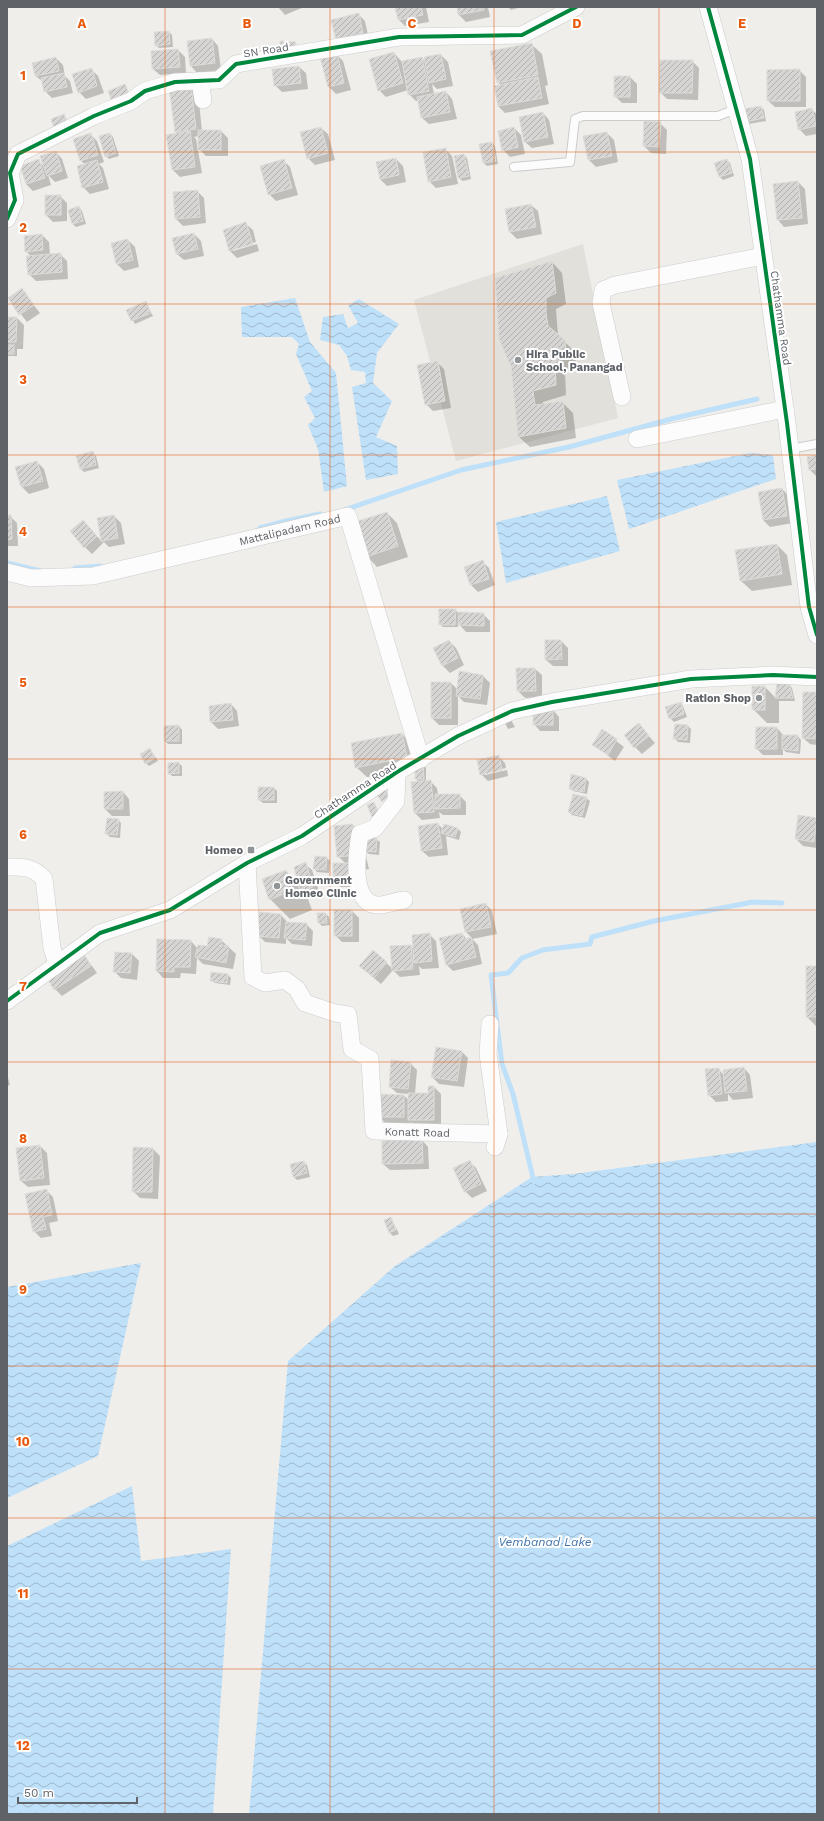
<svg xmlns="http://www.w3.org/2000/svg" width="824" height="1821" viewBox="0 0 824 1821" font-family="'Work Sans',sans-serif">
<defs>
<pattern id="water-waves" width="16" height="10" patternUnits="userSpaceOnUse"><rect width="16" height="10" fill="#bfe0f9"/><path d="M0 5q4-4 8 0t8 0" fill="none" stroke="#9eb9cd"/></pattern>
<pattern id="building-hatch" width="6" height="6" patternUnits="userSpaceOnUse"><rect width="6" height="6" fill="#d6d5d3"/><path d="M-1 1l2-2M0 6l6-6M5 7l2-2" fill="none" stroke="#b1b0af"/></pattern>
</defs>
<rect width="100%" height="100%" fill="#efeeea"/>
<path fill="#e2e0da" d="M583,244L618,418L456,461L414,300Z"/>
<g fill="url(#water-waves)">
<path d="M295,298L310,342L336,373L347,486L324,492L318,449L308,425L315,418L304,397L312,391L296,354L299,344L292,337H242L241,307Z"/>
<path d="M359,299L399,324L377,353L373,383L392,401L376,437L397,446L398,474L366,480L352,387L366,383L365,372L351,370L347,356L339,345L320,340L323,317L343,314L348,328L358,323L348,305Z"/>
<path d="M750,453L773,455L776,479L629,529L617,480Z"/>
<path d="M607,496L620,551L506,583L496,522Z"/>
<path d="M817,1142V1814H249L288,1361L395,1266L532,1177L573,1174Z"/>
<path d="M141,1263L98,1456L7,1498V1287Z"/>
<path d="M132,1486L141,1561L231,1549L213,1814H7V1546Z"/>
</g>
<g fill="#0003">
<path d="M278,7H304L285,15Z"/>
<path d="M396,7H426L429,22L405,26L399,20Z"/>
<path d="M458,7H488L490,17L466,22L459,15Z"/>
<path d="M508,7H522L511,10Z"/>
<path d="M358,14L365,21L369,40L343,46Z"/>
<path d="M169,32L172,35L173,47L159,48L156,45Z"/>
<path d="M212,39L218,46L221,70L197,73L191,66Z"/>
<path d="M531,44L542,54L548,85L545,86L549,104L505,113L498,106L501,86L498,82Z"/>
<path d="M178,50L185,57L186,73L160,75L153,69Z"/>
<path d="M394,53L402,62L422,58L426,63L441,55L448,62L453,86L437,89L432,84L434,94L446,92L452,99L457,119L429,124L422,118L418,101H416L409,94L408,90L386,97L379,90Z"/>
<path d="M336,54L343,61L351,90L336,94L329,87Z"/>
<path d="M56,58L63,65L65,76L70,81L73,93L52,98L45,91L43,82L36,76Z"/>
<path d="M692,61L699,68L698,100L667,99L660,92Z"/>
<path d="M299,67L306,73L308,89L282,92L275,85L273,70Z"/>
<path d="M91,69L98,76L104,93L86,99L79,92Z"/>
<path d="M799,70L806,77V107H775L768,101Z"/>
<path d="M630,77L637,84V103H622L615,96Z"/>
<path d="M191,86L198,93L202,131H221L228,138V156H206L199,149V136L194,137L196,139L202,173L180,177L173,170L178,134L175,131Z"/>
<path d="M761,107L764,110L766,121L749,124L746,121Z"/>
<path d="M812,110L817,114V134L806,136L799,129Z"/>
<path d="M543,113L549,120L554,144L532,148L525,142Z"/>
<path d="M660,123L667,130L666,154L651,153L644,146Z"/>
<path d="M321,128L328,134L335,160L315,165L308,158Z"/>
<path d="M514,128L521,135L525,154L510,157L503,150Z"/>
<path d="M607,133L614,140L618,162L596,167L589,160Z"/>
<path d="M90,134L97,141L104,162L99,164L103,168L109,189L90,194L83,187L85,164L81,161L74,140Z"/>
<path d="M110,134L113,137L119,156L109,159L106,156Z"/>
<path d="M492,143L495,146L498,164L487,166L484,163L480,145Z"/>
<path d="M445,149L452,156L458,184L436,188L429,181Z"/>
<path d="M56,152L62,159L68,178L55,182L48,175L51,185L33,191L26,184L38,161L45,167Z"/>
<path d="M464,155L467,158L471,179L463,181L459,178L455,157Z"/>
<path d="M396,159L403,166L406,182L387,186L380,179Z"/>
<path d="M727,160L730,163L734,176L723,180L720,177Z"/>
<path d="M284,161L290,167L298,195L276,201L269,194Z"/>
<path d="M798,182L805,189L808,224L784,227L778,220Z"/>
<path d="M197,191L204,198L206,223L183,226L176,219Z"/>
<path d="M60,196L67,203V221L53,222L46,215Z"/>
<path d="M531,205L538,211L542,234L517,239L510,232Z"/>
<path d="M79,207L82,211L86,224L76,227L73,224L69,210Z"/>
<path d="M246,224L253,230L256,242L233,249V251L257,244L259,251L237,258L230,251Z"/>
<path d="M194,234L201,241L204,256L184,260L177,254Z"/>
<path d="M42,235L49,242L50,255L60,254L67,261L68,279L36,281L29,274L31,256L26,251Z"/>
<path d="M128,240L135,247L139,267L124,271L117,264Z"/>
<path d="M552,262L562,273L566,304L556,309L558,335L575,352L576,368L565,372L566,395L543,402V405L562,402L573,413L576,438L530,447L519,437L512,367Z"/>
<path d="M22,290L40,313L27,322L9,299Z"/>
<path d="M145,302L153,316L135,324L127,310Z"/>
<path d="M7,318H17L24,325L23,349H17V356H7Z"/>
<path d="M437,362L444,369L451,408L433,411L426,404Z"/>
<path d="M92,453L96,456L99,468L84,472L81,469Z"/>
<path d="M817,456V477L810,470Z"/>
<path d="M37,462L44,469L49,488L29,494L22,487Z"/>
<path d="M782,489L789,496L793,523L770,527L763,520Z"/>
<path d="M387,513L397,523L408,557L377,567L367,556Z"/>
<path d="M7,516H10L17,523L18,546H7Z"/>
<path d="M114,516L121,523L125,544L109,547L104,542L92,554L85,547L90,528L103,543L98,519Z"/>
<path d="M777,545L787,555L792,585L752,591L741,581Z"/>
<path d="M482,561L489,568L495,585L478,592L471,585L465,567Z"/>
<path d="M455,610L459,613L483,614L490,621V632H466L458,623V627H443L440,624Z"/>
<path d="M449,641L456,648L464,665L450,673L443,666L434,649Z"/>
<path d="M561,641L568,648V666H553L546,660Z"/>
<path d="M535,669L542,675V697L525,698L518,691Z"/>
<path d="M483,676L490,683L487,705L464,702L458,696V725H439L432,718L451,683L458,690Z"/>
<path d="M778,684H789L792,688L795,701H779V723H767L753,709L765,687L776,698Z"/>
<path d="M817,693V745L810,744L803,738Z"/>
<path d="M680,703L683,706L687,717L674,722L670,718Z"/>
<path d="M231,704L237,711L239,726L218,729L211,722Z"/>
<path d="M553,710L559,717V731H540L534,724Z"/>
<path d="M511,720L515,727L508,729L504,721Z"/>
<path d="M639,725L655,743L642,754L635,747Z"/>
<path d="M179,726L182,730V744H168L165,741Z"/>
<path d="M688,726L691,729L690,743L678,742L675,739Z"/>
<path d="M777,728L784,736H798L801,740L800,754L786,752L783,749V755H763L756,748Z"/>
<path d="M603,731L624,747L615,761L594,745Z"/>
<path d="M402,734L412,744L426,768V781H430L437,788L438,795H459L466,802V815H443L439,812L440,818L422,820L415,813L419,782L416,779V768L367,777L356,767Z"/>
<path d="M150,749L158,761L149,766L146,763Z"/>
<path d="M498,756L505,763L506,768L485,773V775L507,770L508,776L488,781L481,774Z"/>
<path d="M178,763L182,766V776H172L169,773Z"/>
<path d="M586,779L589,782L587,794L573,791L570,788Z"/>
<path d="M274,788L277,791V803H263L259,800Z"/>
<path d="M123,792L129,799L130,816H112L105,809V793Z"/>
<path d="M586,798L590,801L585,818L572,815L569,812Z"/>
<path d="M374,803L382,817L376,820L373,817Z"/>
<path d="M799,816L817,819V848L803,846L796,839Z"/>
<path d="M118,820L121,823L120,838L110,837L107,834Z"/>
<path d="M438,824L443,829L445,825L458,829L461,832L459,840L446,836L448,855L429,857L422,851Z"/>
<path d="M353,825L360,832L369,869L361,870L362,887H341L334,880L346,864L338,856Z"/>
<path d="M376,839L380,842L379,855L369,854L365,851Z"/>
<path d="M315,857L327,858L330,861L329,873L317,872L314,868Z"/>
<path d="M305,864L312,870L320,894L308,899L312,910L290,919L270,899L286,871L299,885Z"/>
<path d="M486,904L492,911L497,934L472,939L478,945L482,964L453,971L446,964L462,934L467,939L472,938L466,932L461,909Z"/>
<path d="M352,911L359,918V942H342L335,935Z"/>
<path d="M260,913L281,915L288,923L306,924L313,931L312,946L292,944L286,938V944L265,942L258,935Z"/>
<path d="M318,914H326L329,917L330,925L322,926L319,923Z"/>
<path d="M429,934L436,941L439,968L422,969L419,966L420,975L400,977L393,970L381,984L368,973L373,951L393,969L411,946L414,949Z"/>
<path d="M221,940L236,954L233,969L203,964L197,958L196,974L181,973L180,978H163L157,971L191,941L198,949L208,947Z"/>
<path d="M82,952L97,973L62,996L55,989Z"/>
<path d="M132,954L139,961L137,980L121,978L114,971Z"/>
<path d="M817,967V1027L807,1017Z"/>
<path d="M228,975L231,978L230,985L215,983L212,980Z"/>
<path d="M462,1052L468,1058L464,1087L439,1084L432,1077Z"/>
<path d="M410,1063L417,1070L415,1094H429L434,1087L441,1094V1127H416L411,1122L410,1124H386L380,1117L403,1095L409,1100V1094L397,1093L390,1087Z"/>
<path d="M744,1068L750,1075L753,1098L733,1100L728,1094V1101L716,1102L709,1095L718,1069L724,1075Z"/>
<path d="M7,1074L10,1085L7,1086Z"/>
<path d="M422,1140L428,1147L429,1169L390,1170L383,1164Z"/>
<path d="M40,1146L47,1153L50,1185L28,1187L21,1181Z"/>
<path d="M153,1149L160,1156L158,1199L140,1198L133,1191Z"/>
<path d="M303,1162L307,1165L310,1177L297,1180L294,1177L291,1165Z"/>
<path d="M470,1162L476,1168L487,1191L472,1198L465,1191Z"/>
<path d="M46,1190L53,1197L58,1221L49,1223L52,1236L41,1238L34,1231Z"/>
<path d="M391,1218L399,1234L393,1236L390,1233Z"/>
</g>
<g fill="none" stroke-linecap="round" stroke-linejoin="round">
<g stroke="#bfe0f9" stroke-width="5">
<path d="M344,510L461,470L569,447L675,418L757,399"/>
<path d="M260,528L286,521L320,514"/>
<path d="M7,563L41,571"/>
<path d="M75,568L101,566"/>
<path d="M534,1182L513,1094L502,1064L491,975L508,973L522,958L543,950L590,944L592,937L654,921L753,902L782,903"/>
</g>
</g>
<g fill="url(#building-hatch)" stroke="#deddd9">
<path d="M395,7H421L423,15L398,20Z"/>
<path d="M457,7H483L484,10L458,15Z"/>
<path d="M359,13L363,33L336,40L331,20Z"/>
<path d="M169,31L170,44L155,46L154,32Z"/>
<path d="M212,38L215,63L190,66L187,41Z"/>
<path d="M280,41L296,42L295,54L280,53Z"/>
<path d="M532,43L538,75L497,83L490,51Z"/>
<path d="M178,49L180,67L152,69L151,51Z"/>
<path d="M394,52L403,83L378,91L369,59Z"/>
<path d="M337,53L344,83L328,87L320,57Z"/>
<path d="M441,54L446,79L429,83L424,57Z"/>
<path d="M56,57L59,71L35,76L32,63Z"/>
<path d="M422,57L429,91L408,95L402,61Z"/>
<path d="M660,60H693L692,93H659Z"/>
<path d="M299,66L301,83L274,86L272,69Z"/>
<path d="M92,68L97,86L78,93L72,74Z"/>
<path d="M800,69V101H767V70Z"/>
<path d="M64,73L67,87L44,92L41,78Z"/>
<rect x="614" y="76" width="16" height="21"/>
<path d="M538,77L542,98L498,106L494,86Z"/>
<path d="M125,84L130,96L112,102L108,91Z"/>
<path d="M191,85L196,129L175,132L169,88Z"/>
<path d="M446,91L450,112L421,118L417,97Z"/>
<path d="M761,106L764,118L745,122L743,109Z"/>
<path d="M812,108L816,126L798,130L795,112Z"/>
<path d="M543,112L548,137L524,142L519,117Z"/>
<path d="M64,114L68,123L54,128L51,119Z"/>
<path d="M644,121L661,122L659,147L643,146Z"/>
<path d="M321,127L328,153L307,159L300,132Z"/>
<path d="M514,127L518,147L502,151L498,131Z"/>
<rect x="198" y="130" width="23" height="20"/>
<path d="M190,131L195,167L172,170L166,135Z"/>
<path d="M607,132L612,156L588,160L583,136Z"/>
<path d="M91,133L98,155L80,161L73,139Z"/>
<path d="M110,133L116,153L105,157L99,136Z"/>
<path d="M492,142L496,161L483,163L479,144Z"/>
<path d="M446,148L451,177L428,182L423,152Z"/>
<path d="M56,151L62,171L47,176L40,156Z"/>
<path d="M464,154L469,176L458,178L454,156Z"/>
<path d="M396,158L399,175L380,179L376,162Z"/>
<path d="M39,159L45,178L26,184L20,166Z"/>
<path d="M284,159L292,188L268,195L260,166Z"/>
<path d="M727,159L732,173L719,177L714,163Z"/>
<path d="M97,160L103,182L82,188L77,166Z"/>
<path d="M798,181L802,218L777,220L773,184Z"/>
<path d="M198,190L200,217L175,219L173,192Z"/>
<rect x="45" y="195" width="16" height="20"/>
<path d="M531,204L536,227L509,232L505,209Z"/>
<path d="M79,206L83,221L72,224L68,210Z"/>
<path d="M246,222L253,244L229,251L223,230Z"/>
<path d="M194,233L198,249L176,254L172,238Z"/>
<path d="M42,234L43,250L25,252L24,236Z"/>
<path d="M128,239L133,260L116,264L111,243Z"/>
<path d="M61,253L62,272L28,275L26,256Z"/>
<path d="M552,261L556,293L546,298V313L548,326L565,340L566,358L555,362L556,385L533,391L535,405L563,401L566,428L518,437L511,367L499,339L495,278Z"/>
<path d="M22,288L34,305L19,315L8,298Z"/>
<path d="M146,301L151,313L131,321L126,310Z"/>
<path d="M7,317H17L16,342H7Z"/>
<rect x="7" y="345" width="7" height="9"/>
<path d="M438,361L445,401L425,405L417,365Z"/>
<path d="M93,451L96,465L80,469L76,456Z"/>
<path d="M817,455V469L809,470L807,457Z"/>
<path d="M37,461L43,481L21,487L15,467Z"/>
<path d="M782,488L787,516L763,520L758,492Z"/>
<path d="M387,512L398,546L366,557L355,522Z"/>
<path d="M7,515H11L12,539L7,540Z"/>
<path d="M114,515L118,538L101,541L97,518Z"/>
<path d="M83,520L97,536L84,548L70,531Z"/>
<path d="M777,544L782,574L740,581L735,550Z"/>
<path d="M483,560L489,579L470,585L464,567Z"/>
<path d="M439,609H456L455,625H439Z"/>
<path d="M459,612L484,613V626L458,625Z"/>
<path d="M449,640L458,658L442,666L433,648Z"/>
<path d="M545,640H561L562,659L545,660Z"/>
<path d="M516,668H535L536,691H517Z"/>
<path d="M459,671L483,675L480,699L456,696Z"/>
<rect x="431" y="682" width="20" height="36"/>
<path d="M777,683H789L793,698H775Z"/>
<rect x="752" y="686" width="13" height="24"/>
<path d="M803,692H817V739L802,738Z"/>
<path d="M681,702L684,714L669,719L665,707Z"/>
<path d="M231,703L233,720L210,722L209,706Z"/>
<rect x="533" y="709" width="20" height="16"/>
<path d="M639,723L649,736L634,748L624,735Z"/>
<path d="M675,724L688,725L687,740L673,739Z"/>
<path d="M179,725V741H164V726Z"/>
<path d="M756,727H777V749H755Z"/>
<path d="M602,729L617,739L608,755L592,745Z"/>
<path d="M402,733L407,757L355,768L351,743Z"/>
<path d="M782,735H798V751L782,749Z"/>
<path d="M150,748L155,758L145,764L140,754Z"/>
<path d="M499,755L502,770L480,775L477,760Z"/>
<path d="M179,762V773L168,774V763Z"/>
<path d="M415,764H423L424,779H415Z"/>
<path d="M571,774L586,778L584,792L569,789Z"/>
<path d="M431,780L434,812L414,813L411,782Z"/>
<rect x="258" y="787" width="16" height="13"/>
<path d="M383,787L390,796L382,802L375,793Z"/>
<path d="M123,791V809H104V792Z"/>
<path d="M435,794H460V808L435,809Z"/>
<path d="M573,794L587,797L582,816L568,812Z"/>
<path d="M374,802L379,814L372,817L367,805Z"/>
<path d="M798,815L817,818L814,842L795,839Z"/>
<path d="M107,818L119,819L117,835L105,834Z"/>
<path d="M438,823L442,848L421,851L418,826Z"/>
<path d="M353,824L357,855L337,857L334,826Z"/>
<path d="M444,824L458,828L455,837L441,833Z"/>
<path d="M366,836L377,838L376,852L364,851Z"/>
<path d="M315,856L327,857L326,870L313,869Z"/>
<path d="M306,862L313,887L300,892L294,867Z"/>
<rect x="333" y="863" width="22" height="18"/>
<path d="M286,870L293,890L269,900L262,879Z"/>
<path d="M486,903L491,927L465,932L460,909Z"/>
<rect x="334" y="910" width="18" height="26"/>
<path d="M259,912L281,914L279,938L257,936Z"/>
<path d="M317,913H326L327,923H318Z"/>
<path d="M286,922L307,923L305,940L284,938Z"/>
<path d="M430,933L432,961L414,963L412,935Z"/>
<path d="M462,933L464,939L471,937L476,957L446,965L439,938Z"/>
<path d="M209,937L222,939L221,945L229,946L226,963L195,957L198,945L207,946Z"/>
<path d="M157,939L191,940L190,967H174V972L156,971Z"/>
<path d="M411,945L413,969L392,971L390,946Z"/>
<path d="M373,950L387,962L374,978L359,966Z"/>
<path d="M82,951L91,966L54,990L46,976Z"/>
<path d="M115,952L132,953L130,973L113,972Z"/>
<rect x="806" y="966" width="11" height="51"/>
<path d="M211,972L228,974L227,983L210,981Z"/>
<path d="M436,1047L462,1051L457,1081L431,1077Z"/>
<path d="M391,1060L411,1062L408,1089L389,1087Z"/>
<path d="M744,1067L747,1091L725,1093L723,1070Z"/>
<path d="M719,1068L722,1094L708,1096L705,1069Z"/>
<path d="M428,1086H434V1120H408V1093H428Z"/>
<path d="M379,1094L404,1095V1117H379Z"/>
<path d="M422,1139L423,1163L382,1164V1141Z"/>
<path d="M40,1145L44,1178L20,1181L16,1148Z"/>
<path d="M133,1147L153,1148L152,1192H132Z"/>
<path d="M470,1160L481,1184L464,1192L453,1168Z"/>
<path d="M304,1161L307,1173L293,1177L290,1164Z"/>
<path d="M47,1189L52,1215L43,1217L46,1229L33,1232L25,1194Z"/>
<path d="M391,1217L396,1230L389,1233L384,1220Z"/>
</g>
<g fill="none" stroke-linecap="round" stroke-linejoin="round">
<defs>
<g id="lane">
<path d="M514,167L570,162L575,119L583,116H718L736,109"/>
<path d="M790,449L817,444"/>
</g>
<g id="street">
<path d="M708,7L750,159L787,423L809,607L817,635"/>
<path d="M200,81L203,100"/>
<path d="M7,219L15,200L10,173L18,154L94,116L131,101L145,91L175,82L219,80L236,64L399,37L522,35L576,7"/>
<path d="M622,397L601,303L603,290L615,285L763,256"/>
<path d="M637,439L785,409"/>
<path id="s1" d="M7,572L31,578L93,576L348,516L421,759"/>
<path d="M397,772L396,801L375,828L360,834C357,852 350,901 376,905C384,906 396,901 404,900"/>
<path id="s2" d="M247,863L253,977L265,983L285,980L297,989L305,1003L335,1013L348,1015L352,1049L370,1059L374,1131L499,1134"/>
<path d="M7,867C23,867 32,866 44,879L52,948L57,964"/>
<path d="M7,1001L100,933L170,910L247,863L302,836L397,772L458,736L512,711L552,702L691,679L773,675L817,677"/>
<path d="M490,1024L488,1054L499,1134L495,1147"/>
</g>
</defs>
<use href="#lane" stroke="#cbcccc" stroke-width="10"/>
<use href="#street" stroke="#cbcccc" stroke-width="18"/>
<use href="#lane" stroke="#fdfcfc" stroke-width="8"/>
<use href="#street" stroke="#fdfcfc" stroke-width="17"/>
<defs>
<g id="cycleway">
<path d="M708,7L750,159L787,423L809,607L817,635"/>
<path d="M7,219L15,200L10,173L18,154L94,116L131,101L145,91L175,82L219,80L236,64L399,37L522,35L576,7"/>
<path d="M7,1001L100,933L170,910L247,863L302,836L397,772L458,736L512,711L552,702L691,679L773,675L817,677"/>
</g>
</defs>
<use href="#cycleway" stroke="#fff" stroke-width="6"/>
<use href="#cycleway" stroke="#00873e" stroke-width="4"/>
</g>
<path fill="none" stroke="#e8590c" stroke-width="1" stroke-opacity="0.55" d="M165,7V1814M330,7V1814M494,7V1814M659,7V1814M7,152H817M7,304H817M7,455H817M7,607H817M7,759H817M7,910H817M7,1062H817M7,1214H817M7,1366H817M7,1518H817M7,1669H817"/>
<g fill="#919496" stroke="#fff" stroke-width="1.5">
<circle cx="518" cy="360" r="4"/>
<circle cx="759" cy="698" r="4"/>
<rect x="247" y="846" width="8" height="8" rx="2"/>
<circle cx="277" cy="886" r="4"/>
</g>
<g text-anchor="middle" stroke-width="4" stroke-linejoin="round" paint-order="stroke">
<g font-size="11" fill="#5f6368" stroke="#fff">
<text transform="translate(266 50) rotate(-9)" y="4">SN Road</text>
<text transform="translate(781 318) rotate(82)" y="4">Chathamma Road</text>
<text dy="4" stroke="none"><textPath href="#s1" startOffset="289">Mattalipadam Road</textPath></text>
<text transform="translate(355 790) rotate(-33)" y="4">Chathamma Road</text>
<text dy="4" stroke="none"><textPath href="#s2" startOffset="394">Konatt Road</textPath></text>
</g>
<g font-size="11" font-weight="bold" fill="#5f6368" stroke="#fff" text-anchor="start">
<text x="526" y="358">Hira Public<tspan x="526" dy="13">School, Panangad</tspan></text>
<text x="751" y="702" text-anchor="end">Ration Shop</text>
<text x="243" y="854" text-anchor="end">Homeo</text>
<text x="285" y="884">Government<tspan x="285" dy="13">Homeo Clinic</tspan></text>
</g>
<g font-size="12" font-style="italic" fill="#4174aa" stroke="#fff">
<text x="545" y="1546">Vembanad Lake</text>
</g>
</g>
<g font-size="13" text-anchor="middle" font-weight="bold" fill="#e8590c" stroke="#fff" stroke-width="4" stroke-linejoin="round" paint-order="stroke">
<text x="82" y="28">A</text>
<text x="247" y="28">B</text>
<text x="412" y="28">C</text>
<text x="577" y="28">D</text>
<text x="742" y="28">E</text>
<text x="23" y="80">1</text>
<text x="23" y="232">2</text>
<text x="23" y="384">3</text>
<text x="23" y="536">4</text>
<text x="23" y="687">5</text>
<text x="23" y="839">6</text>
<text x="23" y="991">7</text>
<text x="23" y="1143">8</text>
<text x="23" y="1294">9</text>
<text x="23" y="1446">10</text>
<text x="23" y="1598">11</text>
<text x="23" y="1750">12</text>
</g>
<rect width="824" height="1821" fill="none" stroke="#5f6368" stroke-width="16"/>
<path d="M18 1797v6h119v-6" fill="none" stroke="#5f6368" stroke-width="2"/>
<text x="24" y="1797" font-size="12" fill="#5f6368" stroke="#ffffff" stroke-width="3" paint-order="stroke">50 m</text>
</svg>
